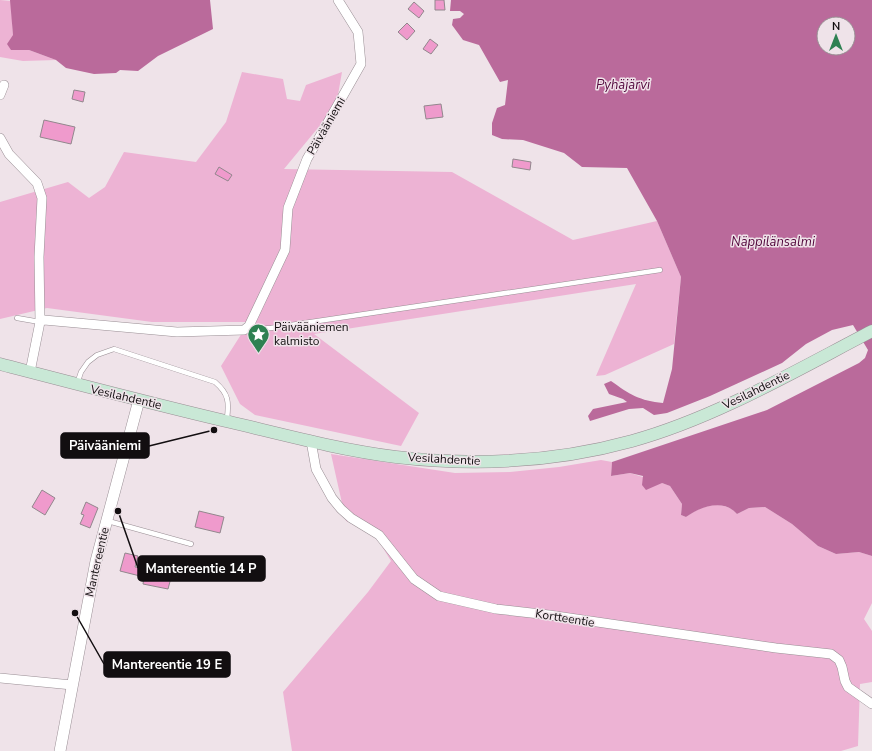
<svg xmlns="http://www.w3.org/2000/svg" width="872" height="751" viewBox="0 0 872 751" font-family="'Nunito Sans',sans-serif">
<rect width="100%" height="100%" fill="#efe3e9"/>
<g fill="#edb3d4">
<path d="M0,0L11,1L13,35L11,49L29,50L56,60L23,61L0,57Z"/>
<path d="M242,72L283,79L287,99L300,101L306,85L342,72L336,106L284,169L452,172L573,240L657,221L681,277L674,344L605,375L596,376L636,284L314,334L419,413L401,446L255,415L240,404L221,366L249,322H152L47,308L0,319V202L68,182L89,198L105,187L124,152L196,162L226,122Z"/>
<path d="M331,454L455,473L510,472L559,467L601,460L612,462L611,476L630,473L662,483L670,486L682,504L681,515L686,517C700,506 723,498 737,514L749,508L765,507L792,524L818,546L836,554L859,552L872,556V603L864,619L872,631V682L860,684L858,746L841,751H292L283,692L368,592L391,561L372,530L346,521Z"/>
</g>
<g fill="#ba6a9b" fill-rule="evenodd">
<path d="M10,0H210L213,29L158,56L138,71L120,70L116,73L94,74L66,68L56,60L29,50H11L7,44L13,35Z"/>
<path d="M451,0H872V556L859,552L836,554L818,546L792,524L765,507L749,508L737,514C723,498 700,507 686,517L681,515L682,504L670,486L662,483L646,490L642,485L643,476L630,473L611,476L612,462L767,410L859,363L865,358L868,350L853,325L832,330L806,344L782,363L710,396L667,413L654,415L643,408L629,409L590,421L588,416L593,409L627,402L623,399L609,394L604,384L611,381C629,394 640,401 663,403L672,369L681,277L657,221L627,168L582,167L564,153L523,140L502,139L492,135V123L497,108L505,105L508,80L500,82L479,45L463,40L452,25L453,19L460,18L464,14L460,11H450ZM824,24H848V48H824Z"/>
</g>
<g fill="#ef9acc" stroke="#92878d">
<path d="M435,0H444L445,10H435Z"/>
<path d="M414,2L424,11L419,18L408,9Z"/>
<path d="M407,23L415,31L407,40L398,32Z"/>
<path d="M430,39L438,45L431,54L423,49Z"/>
<path d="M74,90L85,92L83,102L72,99Z"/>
<path d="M441,104L443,117L426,119L424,106Z"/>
<path d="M44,120L75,127L71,144L40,137Z"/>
<path d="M513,159L531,162L530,170L512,167Z"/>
<path d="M219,167L232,175L228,181L215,174Z"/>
<path d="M42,490L55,498L45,515L32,507Z"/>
<path d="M86,502L98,508L90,528L80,524L84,515L81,514Z"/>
<path d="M199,511L224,517L220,533L195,527Z"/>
<path d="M125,553L138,556L135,567L172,574L168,589L143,584L144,577L120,571Z"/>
</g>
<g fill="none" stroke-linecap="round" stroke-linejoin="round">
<defs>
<g id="service">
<path d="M17,318L40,322"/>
<path d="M246,330L271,328L660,270"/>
<path d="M77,384L81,372L88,362L97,355L114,349L215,382C229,394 229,402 227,419"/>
<path d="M108,521L191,544"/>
</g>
<g id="minor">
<path d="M0,95L4,85"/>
<path d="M0,138L9,154L37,183L42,198L39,257L40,322"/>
<path d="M30,372L40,322L44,320L177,332L244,330L249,326L285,250L288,208L307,159L361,64L358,32L338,0"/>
<path d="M311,441L316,469L332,498L341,509L351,518L379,535L414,579L439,596L496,609L549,615L776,648L831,654L839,660L842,667L845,681L848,687L872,704"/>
<path d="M0,678L72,685"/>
</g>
<path id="tertiary" d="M60,751L96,561L139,400"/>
<path id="secondary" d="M0,364C77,384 153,404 230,422C285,435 340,450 396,457C474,466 556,462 632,441C715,418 795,371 872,331"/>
</defs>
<use href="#service" stroke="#998e94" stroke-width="5.5"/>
<use href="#minor" stroke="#998e94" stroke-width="10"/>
<use href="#tertiary" stroke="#998e94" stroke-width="12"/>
<use href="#secondary" stroke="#998e94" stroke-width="13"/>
<use href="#service" stroke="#fff" stroke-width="4.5"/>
<use href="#minor" stroke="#fff" stroke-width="9"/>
<use href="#tertiary" stroke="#fff" stroke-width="11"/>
<use href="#secondary" stroke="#c9e8d6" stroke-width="12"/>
</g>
<defs>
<symbol id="sight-pin" viewBox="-11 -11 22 30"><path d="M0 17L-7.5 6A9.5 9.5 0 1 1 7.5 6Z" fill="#2e8152" stroke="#efe3e9"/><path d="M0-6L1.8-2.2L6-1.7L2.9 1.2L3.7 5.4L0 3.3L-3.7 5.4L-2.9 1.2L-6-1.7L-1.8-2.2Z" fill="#fff"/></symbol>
</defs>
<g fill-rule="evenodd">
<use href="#sight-pin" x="246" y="322" width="25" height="34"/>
</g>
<g text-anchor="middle" stroke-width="3" stroke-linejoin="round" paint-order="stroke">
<g font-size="12" fill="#120e10" stroke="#efe3e9">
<text transform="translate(326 126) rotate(-60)" y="4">Päivääniemi</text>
<text transform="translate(756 390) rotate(-26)" y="4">Vesilahdentie</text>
<text transform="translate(126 397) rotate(13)" y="4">Vesilahdentie</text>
<text transform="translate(444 459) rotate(3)" y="4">Vesilahdentie</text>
<text transform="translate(97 562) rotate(-77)" y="4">Mantereentie</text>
<text transform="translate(565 618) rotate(9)" y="4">Kortteentie</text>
</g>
<g font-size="12" fill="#120e10" stroke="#efe3e9" text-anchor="start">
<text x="274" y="331">Päivääniemen<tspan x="274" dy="14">kalmisto</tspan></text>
</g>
<g font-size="13" font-style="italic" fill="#53083d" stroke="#efe3e9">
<text x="623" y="89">Pyhäjärvi</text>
<text x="773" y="246">Näppilänsalmi</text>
</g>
</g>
<path fill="none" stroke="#120e10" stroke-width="1.5" d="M214 430L149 446M118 511L138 568M75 613L104 664"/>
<g fill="#120e10" stroke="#efe3e9" stroke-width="1.5">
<circle cx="214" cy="430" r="4"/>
<circle cx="118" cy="511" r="4"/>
<circle cx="75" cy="613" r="4"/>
</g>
<g fill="#120e10" stroke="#120e10" stroke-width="1.5">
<rect x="61" y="433" width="88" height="25" rx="4"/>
<rect x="138" y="556" width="127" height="25" rx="4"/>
<rect x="104" y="652" width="126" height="25" rx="4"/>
</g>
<g font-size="13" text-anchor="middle" font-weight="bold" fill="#fff">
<text x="105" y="450">Päivääniemi</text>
<text x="201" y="573">Mantereentie 14 P</text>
<text x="167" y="669">Mantereentie 19 E</text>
</g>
<g transform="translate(836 36)"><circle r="19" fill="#efe3e9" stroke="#978e92"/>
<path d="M0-3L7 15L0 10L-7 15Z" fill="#2e8152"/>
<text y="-6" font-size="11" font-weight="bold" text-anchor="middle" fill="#120e10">N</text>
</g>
</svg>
